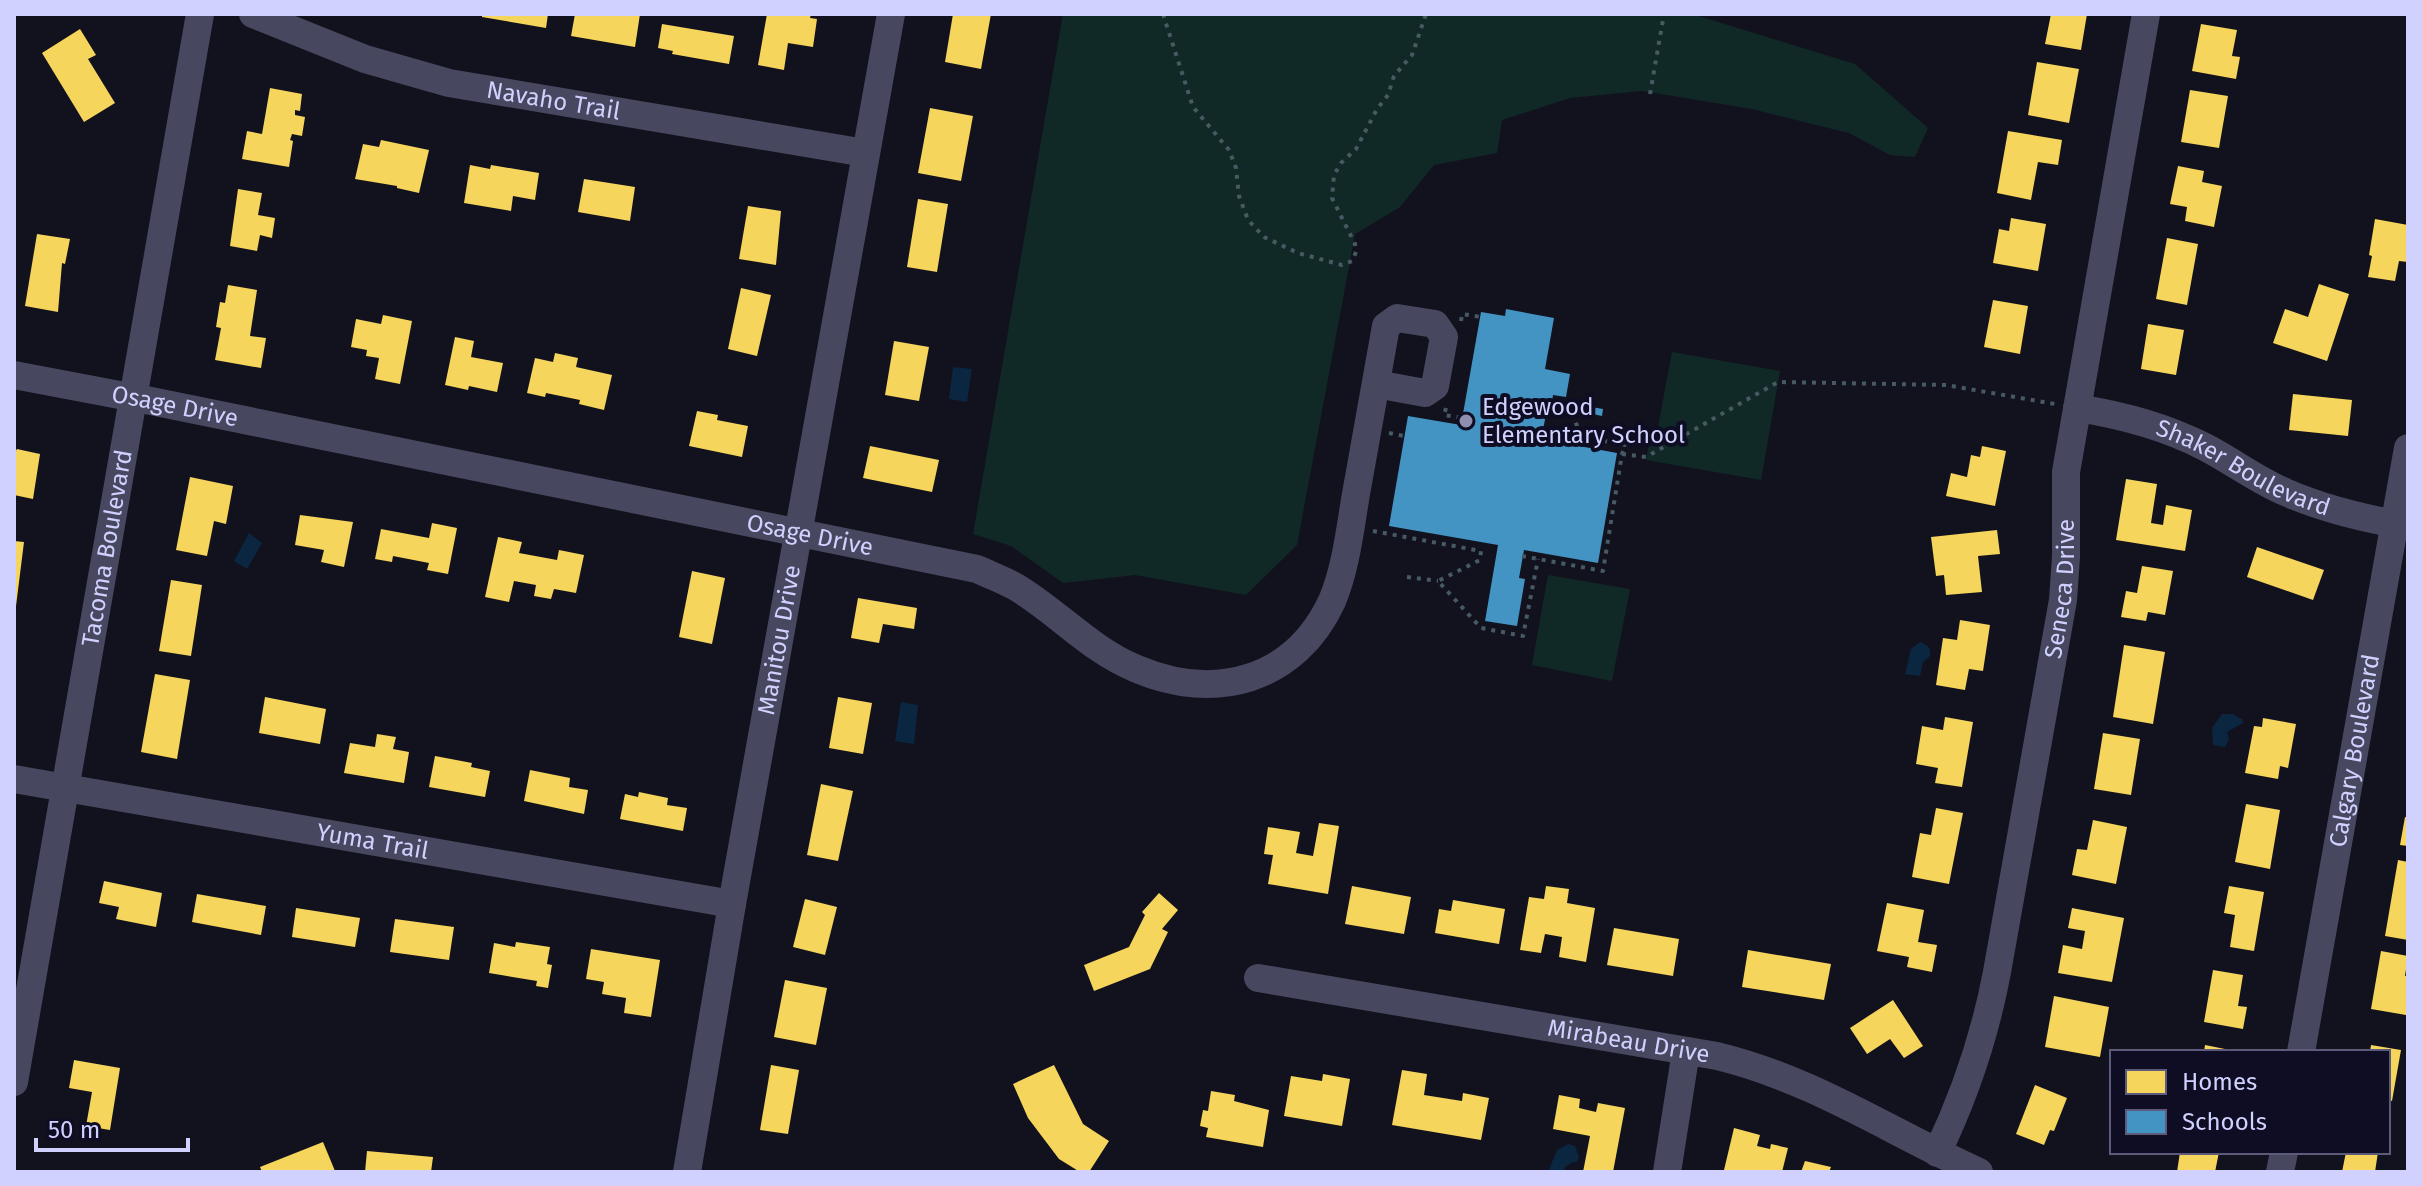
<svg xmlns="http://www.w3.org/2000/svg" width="2422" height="1186" viewBox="0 0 2422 1186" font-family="'Fira Sans',sans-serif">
<rect width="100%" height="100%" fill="#12121e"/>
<g fill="#102927">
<path d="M1063,14H1692L1855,64L1928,128L1915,157L1890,155L1849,133L1752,109L1642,91L1570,98L1502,120L1497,153L1434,165L1400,207L1355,234L1297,545L1246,595L1135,575L1063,583L1011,546L973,534Z"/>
<path d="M1672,352L1780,371L1761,480L1646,460L1650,438H1656Z"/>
<path d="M1548,575L1630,589L1612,681L1532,665Z"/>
</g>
<g fill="#0b2641">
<path d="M953,367L972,369L967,402L949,399Z"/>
<path d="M249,533L262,543L247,569L234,561Z"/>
<path d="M1920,642C1928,645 1931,647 1930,656L1923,662L1920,676L1905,674L1911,649Z"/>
<path d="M901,702L918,705L914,744L895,741Z"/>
<path d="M2222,714H2233L2242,719L2243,723L2227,732L2229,739L2225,747L2213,745L2212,728Z"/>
<path d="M1568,1144L1575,1146L1579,1157L1576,1163L1573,1162L1565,1167L1564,1172H1548L1557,1150Z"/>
</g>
<g fill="#f6d55c">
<path d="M482,14H548L546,28L482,17Z"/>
<path d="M575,14H640L635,47L571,36Z"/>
<path d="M767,14H811L810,18L817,19L813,47L788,43L784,70L758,65Z"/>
<path d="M953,14H991L981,69L945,62Z"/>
<path d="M2051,14H2087L2081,50L2045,44Z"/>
<path d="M662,24L734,36L729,64L672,54L673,51L658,48Z"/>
<path d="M2201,24L2237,30L2232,56L2240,57L2236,79L2192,71Z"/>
<path d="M80,29L96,55L88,59L115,103L84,122L42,53Z"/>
<path d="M2037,62L2079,69L2069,123L2028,115Z"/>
<path d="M270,88L302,94L300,111L295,110V115L305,117L302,136L292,134L290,140L293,141L289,167L242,159L247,131L262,134Z"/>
<path d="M2190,90L2228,96L2219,148L2181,142Z"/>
<path d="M930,108L973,116L961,181L918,173Z"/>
<path d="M2008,131L2062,140L2058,165L2038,162L2031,200L1997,193Z"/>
<path d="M381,140L429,150L419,193L397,188V186L355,179L363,144L379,147Z"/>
<path d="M470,165L490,169L491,165L539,173L535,200L513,196L511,211L464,203Z"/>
<path d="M2178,166L2204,171L2202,182L2222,186L2214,227L2185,221L2187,207L2170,204Z"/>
<path d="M584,179L635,187L630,221L578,212Z"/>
<path d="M238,189L262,193L258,215L275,218L272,238L260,235L257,251L230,246Z"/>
<path d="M918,199L948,204L937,272L907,267Z"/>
<path d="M748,206L781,211L776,265L739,259Z"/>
<path d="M2011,218L2046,224L2038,271L1993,263L1999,229L2009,231Z"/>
<path d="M2375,219L2408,225V262L2399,261L2395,281L2368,277L2372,256L2369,255Z"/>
<path d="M37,234L70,239L65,264L62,263L58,312L25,306Z"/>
<path d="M2167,238L2198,244L2187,305L2156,299Z"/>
<path d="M2319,284L2349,294L2327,361L2273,343L2285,309L2308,317Z"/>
<path d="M228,285L257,290L250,336L266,338L261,368L215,360L221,328L216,327L220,302L225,303Z"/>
<path d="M741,288L771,295L757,356L728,349Z"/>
<path d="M1993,300L2028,306L2020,354L1984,347Z"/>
<path d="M383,315L412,321L400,384L375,379L379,358L366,356L367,350L351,347L356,319L381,324Z"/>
<path d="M2148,324L2184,330L2176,375L2141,369Z"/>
<path d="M455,337L474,341L471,357L503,363L497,392L469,386L468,390L445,385Z"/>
<path d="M894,341L929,347L919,401L885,395Z"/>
<path d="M555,353L578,358L576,367L612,375L604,410L579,404L580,400L546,393L545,397L527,393L535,358L553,362Z"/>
<path d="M2293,394L2352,400L2348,436L2289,430Z"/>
<path d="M697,411L718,415L717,420L748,426L742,457L689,446Z"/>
<path d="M870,446L939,460L932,492L863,478Z"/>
<path d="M1982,446L2006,451L1995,506L1946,496L1951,473L1967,477L1971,455L1980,457Z"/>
<path d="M17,449L40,454L33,499L14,495V454Z"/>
<path d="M190,477L233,486L226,524L214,521L207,556L176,550Z"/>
<path d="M2126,479L2157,484L2151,523L2163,525L2166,505L2192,510L2185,551L2116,540Z"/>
<path d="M300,515L353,522L344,567L321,562L324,550L295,545Z"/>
<path d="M432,523L457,528L448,574L427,570L429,563L393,556L392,562L375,559L381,529L429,538Z"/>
<path d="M1997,530L2000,554L1978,556L1982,592L1946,595L1944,575L1936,576L1931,537Z"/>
<path d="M498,537L522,542L519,553L557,560L559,550L584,555L576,593L554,589L551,599L534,596L536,585L514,581L509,602L485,597Z"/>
<path d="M14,541L24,542L16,606L14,605Z"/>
<path d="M2257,547L2324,570L2313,600L2247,577Z"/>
<path d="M2142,566L2173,571L2165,615L2148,612L2146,621L2121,617L2126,591L2137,593Z"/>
<path d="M692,571L725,578L712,644L679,637Z"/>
<path d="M171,580L202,585L191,656L159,651Z"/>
<path d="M858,598L917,608L914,629L883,624L879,643L851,638Z"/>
<path d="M1960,620L1990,625L1983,671L1969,669L1965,690L1936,685L1943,638L1957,640Z"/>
<path d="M2124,645L2165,652L2153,724L2113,717Z"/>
<path d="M155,674L190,680L177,759L141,752Z"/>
<path d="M265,697L326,709L320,744L259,733Z"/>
<path d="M838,697L872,703L863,754L829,748Z"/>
<path d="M1945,717L1973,722L1962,787L1935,783L1938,768L1916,764L1922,726L1943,730Z"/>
<path d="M2263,718L2296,724L2288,768L2280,766L2278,779L2245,773L2254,726L2262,727Z"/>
<path d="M2103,733L2140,739L2131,795L2094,789Z"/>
<path d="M377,734L396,737L393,749L409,752L404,783L344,773L350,743L375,747Z"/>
<path d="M435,756L472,763L471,767L490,771L485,797L429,787Z"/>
<path d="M530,770L570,778L569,787L588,790L584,814L524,801Z"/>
<path d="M821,784L853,791L838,861L807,855Z"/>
<path d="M639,792L668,798L667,805L687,808L683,831L620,819L625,794L638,797Z"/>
<path d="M2246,804L2280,810L2270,869L2235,862Z"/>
<path d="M1936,808L1963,813L1949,884L1912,877L1920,833L1931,835Z"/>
<path d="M2405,817L2408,818V846L2400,845Z"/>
<path d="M2093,820L2127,827L2116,884L2072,875L2077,849L2087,850Z"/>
<path d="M1319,823L1339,826L1328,894L1268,884L1273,855L1264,854L1268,827L1300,832L1296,853L1313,856Z"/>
<path d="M2398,860L2408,862V940L2385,936Z"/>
<path d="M104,881L162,893L156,927L116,919L119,907L99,903Z"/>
<path d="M1352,886L1411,897L1404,934L1345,924Z"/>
<path d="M1546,886L1569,889L1567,903L1595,908L1586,962L1559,957L1562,937L1545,934L1541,953L1520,950L1529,897L1544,899Z"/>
<path d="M2229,886L2264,892L2254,951L2230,947L2235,915L2224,913Z"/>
<path d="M1159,893L1178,910L1162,929L1168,932L1150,969L1094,991L1084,965L1129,947L1145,915L1142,912Z"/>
<path d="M197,894L266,906L261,935L192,922Z"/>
<path d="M805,899L837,907L825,955L793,947Z"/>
<path d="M1453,900L1505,909L1499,944L1435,933L1439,909L1451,911Z"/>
<path d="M1887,903L1924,910L1918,942L1937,945L1932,972L1907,967L1909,957L1877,951Z"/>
<path d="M296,908L360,918L355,947L292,937Z"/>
<path d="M2072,908L2124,918L2112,982L2058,973L2063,945L2082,949L2085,931L2068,928Z"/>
<path d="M395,919L454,927L449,960L390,952Z"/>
<path d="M1614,928L1679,939L1673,976L1607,965Z"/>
<path d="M516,942L550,947L547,964L552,965L548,988L536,986L537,981L489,973L494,943L515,947Z"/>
<path d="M591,949L660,960L651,1017L624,1013L626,998L602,994L604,982L586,979Z"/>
<path d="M1748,950L1831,964L1824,1000L1742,987Z"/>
<path d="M2381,951L2408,956L2405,976H2408L2406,1015L2371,1009Z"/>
<path d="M2213,970L2243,975L2238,1006L2247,1007L2243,1029L2204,1022Z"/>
<path d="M785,980L827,988L816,1045L774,1037Z"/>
<path d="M2054,996L2109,1007L2100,1057L2045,1047Z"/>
<path d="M1893,1000L1923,1046L1904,1058L1890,1039L1867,1054L1850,1028Z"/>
<path d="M2205,1045L2235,1051V1052H2204Z"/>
<path d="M2371,1045L2401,1050L2392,1101L2388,1100V1052H2370Z"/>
<path d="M74,1060L120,1068L110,1130L86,1126L92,1092L69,1088Z"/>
<path d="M771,1065L799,1070L788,1134L760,1130Z"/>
<path d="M1054,1065L1083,1124L1109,1141L1089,1172H1080L1059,1159L1028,1118L1013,1084Z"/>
<path d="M1402,1070L1427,1074L1424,1095L1462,1101L1463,1093L1489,1098L1481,1140L1392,1125Z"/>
<path d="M1323,1074L1350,1079L1342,1126L1284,1116L1291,1076L1322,1081Z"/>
<path d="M2035,1085L2067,1098L2054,1131L2050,1130L2044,1145L2016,1134Z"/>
<path d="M1211,1091L1235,1095L1234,1101L1269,1110L1263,1147L1206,1137L1208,1128L1200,1126L1203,1110L1208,1111Z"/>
<path d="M1559,1095L1580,1099L1579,1108L1596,1112L1598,1103L1625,1108L1613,1172H1583L1590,1136L1553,1129Z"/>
<path d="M1734,1128L1760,1135L1757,1146L1770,1149L1771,1144L1788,1148L1782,1172L1724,1170Z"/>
<path d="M323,1142L335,1171L262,1172L260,1167Z"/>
<path d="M367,1151L433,1157L431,1172H365Z"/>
<path d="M2180,1152H2219L2215,1172H2177Z"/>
<path d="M2346,1152H2378L2375,1172H2342Z"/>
<path d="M1805,1161L1831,1167L1829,1172H1801Z"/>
</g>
<g fill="#4393c3">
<path d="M1506,309L1554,318L1545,369L1570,374L1566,397L1553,395L1551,410H1547L1541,439L1617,453L1598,563L1524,550L1519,578L1525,579L1517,626L1485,621L1498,545L1389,526L1408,416L1461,425L1481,312L1505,316Z"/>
<path d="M1585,406L1603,409L1602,416L1583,412Z"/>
</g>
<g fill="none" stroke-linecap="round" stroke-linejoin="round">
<g stroke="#475963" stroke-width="4" stroke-dasharray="4 6" stroke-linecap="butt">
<path d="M1163,14L1193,107L1229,150L1236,168L1239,196L1248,220L1264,237L1298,253L1342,265L1352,261L1356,252L1355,244L1332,198L1334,175L1341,163L1356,149L1377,109L1388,95L1394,76L1412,55L1426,14"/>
<path d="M1650,94L1664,14"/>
<path d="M1461,321L1462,314L1481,317"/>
<path d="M1446,408L1444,415L1463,418"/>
<path d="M1389,433L1404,436"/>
<path d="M1580,436L1572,410L1584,408"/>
<path d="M1622,454L1646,457L1778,382L1946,385L2055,404"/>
<path d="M1373,531L1481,551L1480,560L1438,581L1481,628L1523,636L1538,559"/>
<path d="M1522,556L1603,571L1622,454L1626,445L1543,430"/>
<path d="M1407,577L1438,581"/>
</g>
<g stroke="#47485f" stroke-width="28">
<path id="s1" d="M253,14L365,59L449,83L865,153"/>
<path id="s2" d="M14,375L151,401L977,569C990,575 1004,580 1016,587C1058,612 1090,650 1137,669C1215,702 1295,681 1332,601C1346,568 1350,529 1356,494C1366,438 1376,382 1386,326L1397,318L1435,324L1444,337L1435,386L1425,393L1376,384"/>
<path id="s3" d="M2077,408C2122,415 2164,426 2205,447C2232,461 2257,480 2285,492C2324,509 2366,519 2408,526"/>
<path id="s4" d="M14,779L732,904"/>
<path id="s5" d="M1258,978L1717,1056C1815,1080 1888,1131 1979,1172"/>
<path id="s6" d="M2301,1052L2408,448"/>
<path id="s7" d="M14,1082L200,14"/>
<path id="s8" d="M1937,1153C1965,1095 1985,1036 1997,972L2063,600L2066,557V472L2146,14"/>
<path id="s9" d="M687,1172L732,904L891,14"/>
<path d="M1667,1172L1686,1051"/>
<path d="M2280,1172L2284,1152"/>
</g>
</g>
<circle fill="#8e8eb0" stroke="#0e0d23" stroke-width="3" cx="1466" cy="421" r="8"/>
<g text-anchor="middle" stroke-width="8" stroke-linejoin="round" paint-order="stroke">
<g font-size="24" fill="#d0d1ff" stroke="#0e0d23">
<text dy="8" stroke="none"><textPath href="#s1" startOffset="314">Navaho Trail</textPath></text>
<text dy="8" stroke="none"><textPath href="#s2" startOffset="164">Osage Drive</textPath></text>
<text dy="8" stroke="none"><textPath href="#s3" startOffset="178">Shaker Boulevard</textPath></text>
<text dy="8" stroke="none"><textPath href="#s2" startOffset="812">Osage Drive</textPath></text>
<text dy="8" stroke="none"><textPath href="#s7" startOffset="542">Tacoma Boulevard</textPath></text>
<text dy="8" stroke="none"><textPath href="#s8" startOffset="580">Seneca Drive</textPath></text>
<text dy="8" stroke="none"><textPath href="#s9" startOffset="540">Manitou Drive</textPath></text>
<text dy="8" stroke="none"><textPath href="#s6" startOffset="306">Calgary Boulevard</textPath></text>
<text dy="8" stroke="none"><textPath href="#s4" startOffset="364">Yuma Trail</textPath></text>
<text dy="8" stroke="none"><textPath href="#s5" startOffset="376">Mirabeau Drive</textPath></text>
</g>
<g font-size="24" fill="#d0d1ff" stroke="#0e0d23" text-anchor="start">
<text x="1482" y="415">Edgewood<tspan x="1482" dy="28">Elementary School</tspan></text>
</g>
</g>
<rect width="2422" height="1186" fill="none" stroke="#d0d1ff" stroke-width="32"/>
<rect x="2110" y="1050" width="280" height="104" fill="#0e0d23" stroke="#5c5b7b" stroke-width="2"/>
<rect x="2126" y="1070" width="40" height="24" fill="#f6d55c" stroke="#5c5b7b" stroke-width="2"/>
<text x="2182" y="1090" font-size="24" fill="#d0d1ff">Homes</text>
<rect x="2126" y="1110" width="40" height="24" fill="#4393c3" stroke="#5c5b7b" stroke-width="2"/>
<text x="2182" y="1130" font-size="24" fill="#d0d1ff">Schools</text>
<path d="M36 1138v12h152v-12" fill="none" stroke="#d0d1ff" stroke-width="4"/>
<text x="48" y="1138" font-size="24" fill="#d0d1ff" stroke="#0e0d23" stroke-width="6" paint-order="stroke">50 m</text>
</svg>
